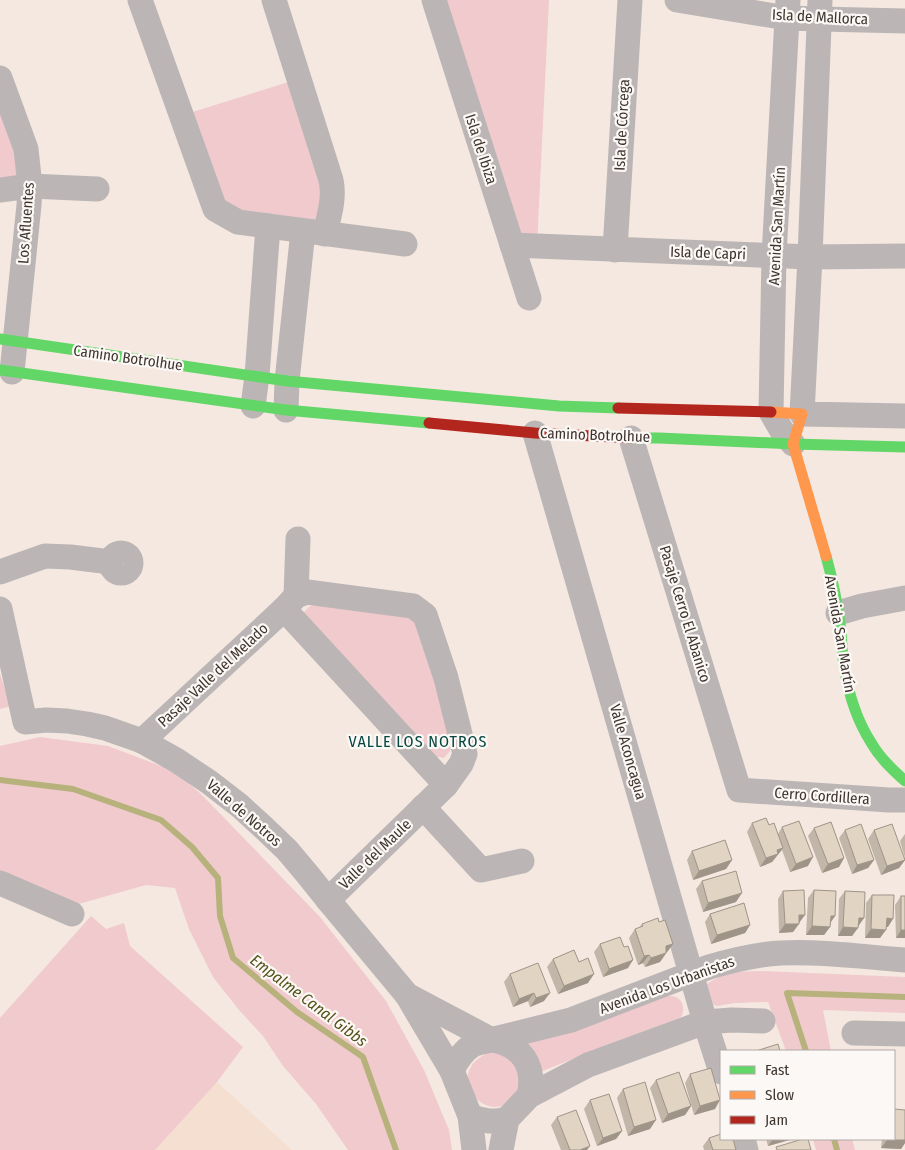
<svg xmlns="http://www.w3.org/2000/svg" width="905" height="1150" viewBox="0 0 905 1150" font-family="'Fira Sans Condensed',sans-serif">
<rect width="100%" height="100%" fill="#f5e8e0"/>
<path fill="#f4dfd1" d="M217,1082L292,1150H155Z"/>
<g fill="#f0cacd">
<path d="M435,0H549L537,245L513,244Z"/>
<path d="M298,79L330,180L324,233L216,208L183,115Z"/>
<path d="M0,87L27,183L0,186Z"/>
<path d="M319,604L391,610L413,619L420,627L454,746L444,758L433,756L303,613L310,606Z"/>
<path d="M0,674L11,706L0,709Z"/>
<path d="M40,737L108,746L174,771L201,794L320,917L386,1001L424,1070L449,1130L452,1150H348L316,1104L283,1066L263,1036L239,1010L213,977L189,929L175,888L146,885L75,905L0,874V746Z"/>
<path d="M91,916L106,929L124,923L130,946L243,1047L217,1082L155,1150H0V1018Z"/>
<path d="M762,971L905,977V1013L823,1010L831,1051H786L768,1002L735,1003L717,1006L704,1001V986L713,980L731,972Z"/>
<path d="M665,996C679,994 686,1003 682,1016L677,1019L615,1042L535,1074L520,1044Z"/>
<path d="M491,1052H500L516,1062L520,1089C517,1093 512,1101 507,1104C477,1120 445,1068 491,1052Z"/>
<path d="M813,1139H852L855,1150H816Z"/>
</g>
<g fill="none" stroke-linecap="round" stroke-linejoin="round">
<g stroke="#b7b27c" stroke-width="6">
<path d="M0,780L73,789L161,820L192,847L218,878L220,916L233,958L297,1012L363,1057L396,1150"/>
<path d="M806,1051L787,993L905,997"/>
<path d="M834,1139L837,1150"/>
</g>
<g stroke="#bbb6b5" stroke-width="25">
<path d="M140,0L215,209L238,222L405,244"/>
<path d="M274,0L331,180C335,198 329,216 325,234"/>
<path d="M434,0L529,298"/>
<path d="M677,0L787,18L819,19L905,21"/>
<path d="M788,0L774,256L771,412L782,431L793,444"/>
<path d="M820,0L810,257L802,414L905,416"/>
<path d="M0,78L26,149L30,186L29,205L12,372"/>
<path d="M0,190L30,186L97,189"/>
<path d="M512,245L810,257L905,256"/>
<path d="M615,250L630,0"/>
<path d="M253,406L257,376L268,226"/>
<path d="M286,410L287,381L303,231"/>
<path d="M535,433L705,1022L721,1072"/>
<path d="M631,438L739,790L889,800H905"/>
<circle cx="121" cy="563" r="10"/>
<path d="M0,572L45,556L70,557L111,562"/>
<path d="M296,596L298,539"/>
<path d="M0,609L25,722L46,720L67,721L87,724L105,728L142,741L176,760L209,782L240,806L264,828L287,850L308,875L328,900L407,995L452,1071L470,1116L474,1150"/>
<path d="M284,609L446,785"/>
<path d="M838,613L862,606L905,598"/>
<path d="M142,741L284,609L296,596L307,592L413,606L425,615L446,678L465,754L461,764L446,785L328,900"/>
<path d="M423,807L481,870L522,861"/>
<path d="M0,883L72,914"/>
<path d="M407,995L492,1040C522,1045 536,1066 529,1096"/>
<path d="M854,1033L905,1034"/>
<path d="M452,1071C457,1059 463,1051 474,1044L571,1020L709,967C733,960 757,954 781,953C822,951 864,957 905,960"/>
<path d="M470,1116L479,1119L489,1121H498L507,1119L529,1096L588,1065L705,1022L732,1020L763,1021"/>
<path d="M743,1139L746,1150"/>
<path d="M501,1150L507,1119"/>
</g>
<g stroke="#63d668" stroke-width="11">
<path d="M0,339L287,381L559,406L618,408"/>
<path d="M0,370L286,410L429,423"/>
<path d="M632,438H659L793,444L905,447"/>
<path d="M826,556C833,581 838,606 841,631C842,643 842,654 844,665C848,692 857,721 872,744C880,758 893,770 905,781"/>
</g>
<path stroke="#ff974d" stroke-width="11" d="M771,412L802,414L793,444L826,556"/>
<g stroke="#b3261e" stroke-width="11">
<path d="M618,408L771,412"/>
<path d="M429,423L535,433L632,438"/>
</g>
</g>
<g fill="#c2b6a8">
<path d="M752,823L769,825L778,834L782,827L808,866L790,872L782,850L772,862L760,867L747,832Z"/>
<path d="M814,828L844,858L839,867L822,873L808,836Z"/>
<path d="M845,830L874,860L868,868L852,874L839,838Z"/>
<path d="M874,830L905,860L899,868L881,875L868,839Z"/>
<path d="M905,834V858L900,841Z"/>
<path d="M692,851L732,860L726,869L693,880L687,860Z"/>
<path d="M702,881L736,902L703,912L696,889Z"/>
<path d="M814,890L835,916L830,922V927L824,935H806L808,898Z"/>
<path d="M783,891L799,923L793,932L779,933L778,899Z"/>
<path d="M845,891L864,918L852,936H838L839,899Z"/>
<path d="M872,895L888,927H886L880,938H865L866,903Z"/>
<path d="M901,896L905,938H896L895,905Z"/>
<path d="M710,914L750,925L745,933L711,944L705,922Z"/>
<path d="M659,922L673,944L660,962L645,967L643,963L638,965L629,938L635,929L639,928L642,924Z"/>
<path d="M600,944L628,968L603,977L594,952Z"/>
<path d="M553,959L579,962L588,983L558,994L547,967Z"/>
<path d="M510,974L544,1001L530,1007L528,1001L513,1007L504,982Z"/>
<path d="M690,1074L715,1109L694,1115L685,1083Z"/>
<path d="M656,1080L691,1106L685,1115L662,1123L650,1088Z"/>
<path d="M623,1089L650,1129L628,1136L617,1098Z"/>
<path d="M590,1100L622,1131L616,1139L597,1146L584,1109Z"/>
<path d="M905,1110V1143L901,1149L881,1148L882,1139H894Z"/>
<path d="M557,1117L587,1150H561L551,1125Z"/>
<path d="M709,1138L736,1150H704L703,1146Z"/>
<path d="M766,1139H793L768,1146Z"/>
</g>
<g fill="#9e9488">
<path d="M783,848L772,862L760,867L766,858L777,850Z"/>
<path d="M813,857L808,866L790,872L796,864Z"/>
<path d="M844,858L839,867L822,873L828,864Z"/>
<path d="M732,860L726,869L693,880L699,871Z"/>
<path d="M874,860L868,868L852,874L857,865Z"/>
<path d="M905,860L899,868L881,875L887,866Z"/>
<path d="M742,893L736,902L703,912L708,903Z"/>
<path d="M799,915H805L799,923Z"/>
<path d="M831,916H835L829,925Z"/>
<path d="M859,918H864L858,926Z"/>
<path d="M887,918L893,919L888,927H881Z"/>
<path d="M785,924H799L793,932L779,933Z"/>
<path d="M750,925L745,933L711,944L717,935Z"/>
<path d="M812,926L830,927L824,935H806Z"/>
<path d="M843,927L858,928L852,936H838Z"/>
<path d="M871,929L886,930L880,938H865Z"/>
<path d="M901,930H905V938H896Z"/>
<path d="M673,944L667,952L660,955L666,946Z"/>
<path d="M666,953L660,962L645,967L651,958Z"/>
<path d="M649,955L643,963L638,965L644,956Z"/>
<path d="M633,960L628,968L603,977L609,969Z"/>
<path d="M594,974L588,983L558,994L564,986Z"/>
<path d="M534,993L528,1001L513,1007L519,999Z"/>
<path d="M550,993L544,1001L530,1007L536,998Z"/>
<path d="M720,1100L715,1109L694,1115L700,1106Z"/>
<path d="M691,1106L685,1115L662,1123L668,1114Z"/>
<path d="M656,1120L650,1129L628,1136L634,1127Z"/>
<path d="M622,1131L616,1139L597,1146L603,1138Z"/>
<path d="M773,1139H793L768,1146Z"/>
<path d="M887,1140H905V1143L901,1149L881,1148Z"/>
<path d="M590,1146L587,1150H580Z"/>
</g>
<g fill="#e1d4c3" stroke="#9e9488">
<path d="M766,818L769,825L774,823L783,848L777,850L778,854L766,858L752,823Z"/>
<path d="M799,821L813,857L796,864L782,827Z"/>
<path d="M831,822L844,858L828,864L814,828Z"/>
<path d="M861,824L874,860L857,865L845,830Z"/>
<path d="M892,824L905,860L887,866L874,830Z"/>
<path d="M725,840L732,860L699,871L692,851Z"/>
<path d="M736,871L742,893L708,903L702,881Z"/>
<path d="M804,890L805,915H799V924H785L783,891Z"/>
<path d="M814,890L836,891L835,916H831L830,927L812,926Z"/>
<path d="M845,891L865,892L864,918H859L858,928L843,927Z"/>
<path d="M872,895H894L893,919L887,918L886,930L871,929Z"/>
<rect x="901" y="896" width="4" height="34"/>
<path d="M744,903L750,925L717,935L710,914Z"/>
<path d="M658,918L659,922L665,920L673,944L666,946V953L651,958L649,955L644,956L635,929L643,926L642,924Z"/>
<path d="M620,937L624,947L628,946L633,960L609,969L600,944Z"/>
<path d="M574,950L579,962L588,958L594,974L564,986L553,959Z"/>
<path d="M538,963L550,993L536,998L534,993L519,999L510,974Z"/>
<path d="M778,1044L780,1051H756Z"/>
<path d="M711,1068L720,1100L700,1106L690,1074Z"/>
<path d="M679,1072L691,1106L668,1114L656,1080Z"/>
<path d="M645,1082L656,1120L634,1127L623,1089Z"/>
<path d="M609,1094L622,1131L603,1138L590,1100Z"/>
<path d="M894,1109L905,1110V1140H887V1139H894Z"/>
<path d="M576,1110L590,1146L580,1150H570L557,1117Z"/>
<path d="M721,1134V1139H733L736,1150H713L709,1138Z"/>
<path d="M803,1139H808L811,1150H777L776,1147Z"/>
</g>
<g text-anchor="middle" stroke-width="4.5" stroke-linejoin="round" paint-order="stroke">
<g font-size="15" fill="#3e352f" stroke="#fcf8f5">
<text transform="translate(820 17) rotate(3)" y="5">Isla de Mallorca</text>
<text transform="translate(622 125) rotate(-87)" y="5">Isla de Córcega</text>
<text transform="translate(481 149) rotate(72)" y="5">Isla de Ibiza</text>
<text transform="translate(26 223) rotate(-86)" y="5">Los Afluentes</text>
<text transform="translate(777 226) rotate(-87)" y="5">Avenida San Martín</text>
<text transform="translate(708 253) rotate(2)" y="5">Isla de Capri</text>
<text transform="translate(128 358) rotate(8)" y="5">Camino Botrolhue</text>
<text transform="translate(595 435) rotate(2)" y="5">Camino Botrolhue</text>
<text transform="translate(685 614) rotate(73)" y="5">Pasaje Cerro El Abanico</text>
<text transform="translate(840 634) rotate(80)" y="5">Avenida San Martín</text>
<text transform="translate(213 675) rotate(-43)" y="5">Pasaje Valle del Melado</text>
<text transform="translate(628 752) rotate(74)" y="5">Valle Aconcagua</text>
<text transform="translate(822 796) rotate(4)" y="5">Cerro Cordillera</text>
<text transform="translate(244 813) rotate(41)" y="5">Valle de Notros</text>
<text transform="translate(375 854) rotate(-44)" y="5">Valle del Maule</text>
<text transform="translate(667 985) rotate(-20)" y="5">Avenida Los Urbanistas</text>
</g>
<g font-size="16" letter-spacing="1" fill="#074741" stroke="#fcf8f5">
<text x="418" y="747">VALLE LOS NOTROS</text>
</g>
<g font-size="16" font-style="italic" fill="#54531b" stroke="#fcf8f5">
<text transform="translate(309 1000) rotate(37)" y="6">Empalme Canal Gibbs</text>
</g>
</g>
<rect x="720" y="1050" width="175" height="90" fill="#fcf8f5" stroke="#b0aaa6"/>
<rect x="730" y="1066" width="25" height="8" fill="#63d668" stroke="#b0aaa6"/>
<text x="765" y="1075" font-size="15" fill="#3e352f">Fast</text>
<rect x="730" y="1091" width="25" height="8" fill="#ff974d" stroke="#b0aaa6"/>
<text x="765" y="1100" font-size="15" fill="#3e352f">Slow</text>
<rect x="730" y="1116" width="25" height="8" fill="#b3261e" stroke="#b0aaa6"/>
<text x="765" y="1125" font-size="15" fill="#3e352f">Jam</text>
</svg>
